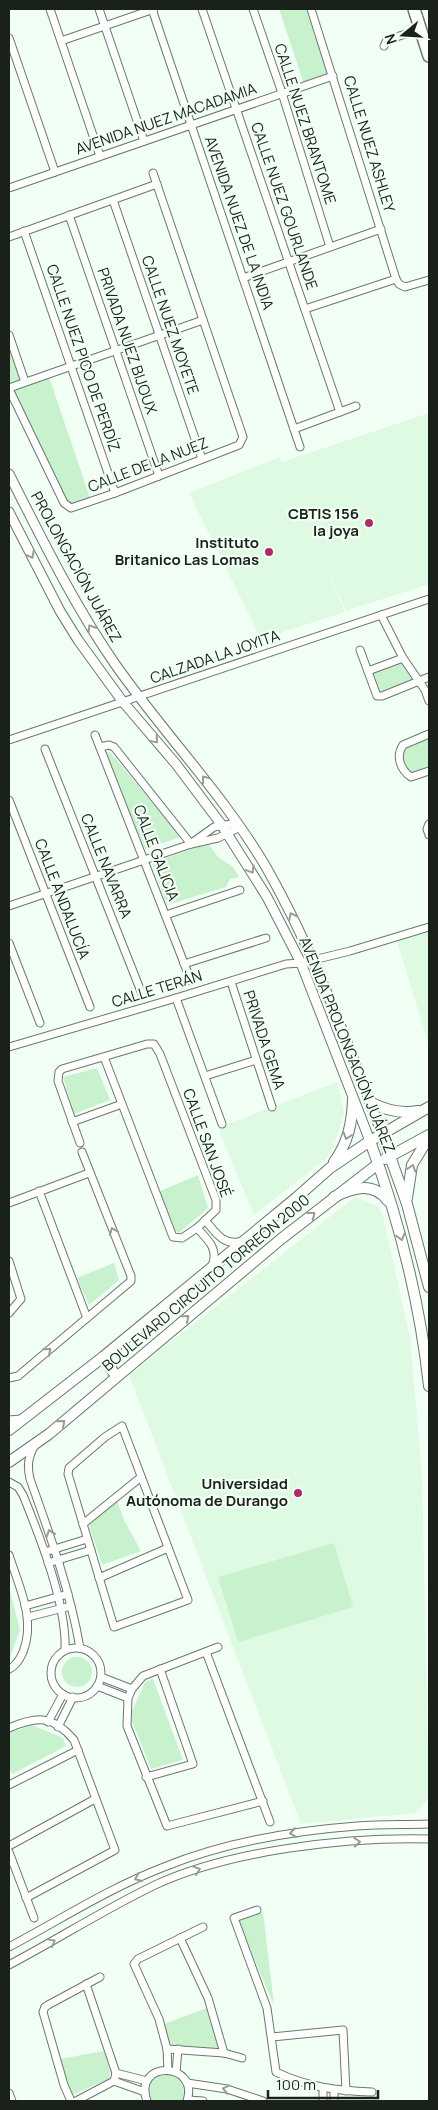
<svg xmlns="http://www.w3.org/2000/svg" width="438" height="2110" viewBox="0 0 438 2110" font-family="Manrope,sans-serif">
<rect width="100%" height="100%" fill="#f2fff4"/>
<g fill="#defae2">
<path d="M429,413V584L346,611L324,562L345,612L261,639L189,493L280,457L282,462Z"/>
<path d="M429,930V1046L397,941Z"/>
<path d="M337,1082L344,1114L333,1148L327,1158L254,1215L218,1128Z"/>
<path d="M355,1197L378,1206L383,1216L410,1338L422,1473L429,1798L415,1813L301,1824L129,1375Z"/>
</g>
<g fill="#c8f1ce">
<path d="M279,9H308L330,75L304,84Z"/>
<path d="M9,341L22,381L9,386Z"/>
<path d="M49,377L90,498L71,506L65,502L12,389Z"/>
<path d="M402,660L417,680L380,695L369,673Z"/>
<path d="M429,735V770L414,776L401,762L404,746Z"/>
<path d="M110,752L181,837L145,849L106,753Z"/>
<path d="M209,845L218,857L233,867L239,877L230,879L226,887L167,905L152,863L200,846Z"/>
<path d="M97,1068L110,1100L74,1114L63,1077Z"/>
<path d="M198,1175L208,1208L179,1233L174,1230L158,1192Z"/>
<path d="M114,1263L119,1280L89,1305L77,1278Z"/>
<path d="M117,1501L124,1520L141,1551L102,1565L89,1525Z"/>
<path d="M334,1543L353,1607L238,1642L218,1577Z"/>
<path d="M9,1587L20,1630L9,1660Z"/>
<circle cx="77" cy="1672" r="15"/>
<path d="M153,1679L183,1760L151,1769L130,1716L145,1682Z"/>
<path d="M32,1725L63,1738L66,1746L12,1774L9,1767V1733Z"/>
<path d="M263,1912L274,2005L237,1919Z"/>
<path d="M207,2008L218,2047L212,2049L170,2045L164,2024Z"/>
<path d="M104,2051L110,2072L109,2079L72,2095L60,2059Z"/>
<path d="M162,2074C179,2073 188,2085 182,2101H151C145,2090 150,2079 162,2074Z"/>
</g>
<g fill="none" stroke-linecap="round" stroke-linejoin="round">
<defs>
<g id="minor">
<path d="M50,9L100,156"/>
<path d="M99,9L144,141"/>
<path d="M152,9L300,447"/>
<path d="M202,9L340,412"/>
<path d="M253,9L282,93L330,247"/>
<path d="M311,9L396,279L399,284L405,287L429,280"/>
<path d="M9,38L55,172"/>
<path d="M61,41L154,9"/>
<path d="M384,46L387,40L421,29"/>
<path d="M9,188L333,76"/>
<path d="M113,200L202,459"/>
<path d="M69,215L159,476"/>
<path d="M24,231L115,493"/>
<path d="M9,237L157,184"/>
<path d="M243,278L381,229"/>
<path d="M305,309L396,279"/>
<path d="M9,335L25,382"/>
<path d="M9,388L203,320"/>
<path d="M9,389L64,503L71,508L115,493L239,445L243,437L153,173"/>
<path d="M294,429L356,406"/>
<path d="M381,615L403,658L425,690L429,701"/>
<path d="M360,650L377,696H382L429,677"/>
<path d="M368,671L403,658"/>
<path d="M429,734L403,745C395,757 401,770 411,777L429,771"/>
<path d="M95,735L191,981"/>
<path d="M9,740L429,599"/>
<path d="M100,747L109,745L114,747L191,844"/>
<path d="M45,749L142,994"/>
<path d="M9,800L90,1007"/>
<path d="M429,824L427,829L429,835"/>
<path d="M193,842L214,827L237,823"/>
<path d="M9,906L191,844L218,838L240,827"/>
<path d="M166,915L240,890"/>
<path d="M9,943L40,1023"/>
<path d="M184,964L266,938"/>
<path d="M231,982L272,1107"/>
<path d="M176,998L222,1124"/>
<path d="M9,1047L176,998L286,964L301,963L350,951L429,927"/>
<path d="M205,1076L256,1060"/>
<path d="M72,1122L122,1104"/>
<path d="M80,1143L58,1081L59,1072L62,1069L147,1044H154L160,1054L216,1200V1210L197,1228L182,1238L173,1237L104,1057"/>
<path d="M39,1191L87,1318"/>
<path d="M9,1203L89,1173"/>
<path d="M205,1220C215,1232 224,1247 242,1241"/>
<path d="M197,1228C208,1240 219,1249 212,1266"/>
<path d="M9,1261L21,1299L9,1313"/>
<path d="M9,1378L18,1376L131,1281V1276L82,1152"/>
<path d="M9,1420L21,1419"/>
<path d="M122,1426L188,1600L114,1627L68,1474L69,1468L105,1437Z"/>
<path d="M35,1445C28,1457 27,1466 30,1479C50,1535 70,1590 80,1648"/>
<path d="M9,1482L18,1487L23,1495C40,1537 67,1605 65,1650"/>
<path d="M83,1524L141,1477"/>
<path d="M45,1552L87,1539"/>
<path d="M9,1555C19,1587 36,1619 23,1652C20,1659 16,1666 9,1669"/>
<path d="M48,1563L91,1550"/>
<path d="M99,1578L168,1548"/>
<path d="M25,1606L68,1594"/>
<path d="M28,1617L71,1606"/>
<path d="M218,1647L143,1676L132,1689L128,1698L127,1726L167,1826L263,1801"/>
<circle cx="76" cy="1673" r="25"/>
<path d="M206,1652L270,1822"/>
<path d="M101,1677L132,1689"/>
<path d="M97,1686L128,1698"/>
<path d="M48,1722L63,1694"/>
<path d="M58,1727L73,1697"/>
<path d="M9,1728C37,1716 53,1715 74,1740L115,1850L26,1898"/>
<path d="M146,1777L193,1764L160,1669"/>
<path d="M9,1785L78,1750"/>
<path d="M9,1846L95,1799"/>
<path d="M9,1852L34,1918"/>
<path d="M257,1910L234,1918L267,2008L276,2072C307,2087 338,2091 372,2092"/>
<path d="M180,1938L208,1998L224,2053"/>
<path d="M9,1947C60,1920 109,1888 164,1867C225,1842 291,1831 357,1826C381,1824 405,1825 429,1824"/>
<path d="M9,1965C58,1939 105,1909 155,1885C231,1850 346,1837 429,1839"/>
<path d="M86,1984L116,2073L114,2081"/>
<path d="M272,2037L343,2030L346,2091"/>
<path d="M167,2049L224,2053L242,2058"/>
<path d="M168,2070L167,2049L159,2019L134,1964L138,1959L203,1927"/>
<path d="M176,2072L178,2049"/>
<path d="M116,2073L147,2081"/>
<path d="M187,2083L227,2089L263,2101"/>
<path d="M334,2090V2101"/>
<path d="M9,2093L12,2101"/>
<path d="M188,2100L203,2101"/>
<path d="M71,2101L64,2085L43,2012L45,2007L48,2005L100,1977"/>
<path d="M76,2101L114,2081L145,2092"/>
<path d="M147,2101C132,2060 200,2061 187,2101"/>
<path d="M323,2101V2088"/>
</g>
<g id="tertiary">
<path d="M9,474C42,539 74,605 115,664C164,734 223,794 266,867C314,952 348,1043 382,1134"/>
<path d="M9,512L60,611L78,640L123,702L176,764L221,824L267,897L301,963L370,1141"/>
</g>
<g id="secondary">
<path d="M334,1162C348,1143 352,1123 353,1100"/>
<path d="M103,1357L116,1376"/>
<path d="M9,1430L103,1357L296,1198L330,1168L370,1141"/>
<path d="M9,1462L49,1434L281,1239L378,1164"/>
</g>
<g id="primary">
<path d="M370,1102C385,1110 401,1114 418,1111"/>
<path d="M429,1107L370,1141C399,1220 420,1302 429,1386"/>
<path d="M382,1134L407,1204L429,1287"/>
<path d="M385,1159L429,1135"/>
<path d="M334,1197C353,1188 373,1181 388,1201"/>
<path d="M407,1198L412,1165L429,1137"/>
</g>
<path id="trunk" d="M414,9L429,56"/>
</defs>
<use href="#minor" stroke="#677a6a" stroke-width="9"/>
<use href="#tertiary" stroke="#677a6a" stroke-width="11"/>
<use href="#secondary" stroke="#677a6a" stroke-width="12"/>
<use href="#primary" stroke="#677a6a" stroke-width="12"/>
<use href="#trunk" stroke="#677a6a" stroke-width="14"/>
<use href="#minor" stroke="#fff" stroke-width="7"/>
<use href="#tertiary" stroke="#fff" stroke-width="9"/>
<use href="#secondary" stroke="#fff" stroke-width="10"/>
<use href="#primary" stroke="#fff" stroke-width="10"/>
<use href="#trunk" stroke="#fff" stroke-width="11"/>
</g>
<defs><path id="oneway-chevron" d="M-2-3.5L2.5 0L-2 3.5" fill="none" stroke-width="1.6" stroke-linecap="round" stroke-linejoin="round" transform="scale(1.25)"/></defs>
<g stroke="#989b98">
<use href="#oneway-chevron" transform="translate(31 555) rotate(62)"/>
<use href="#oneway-chevron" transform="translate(91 628) rotate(-122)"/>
<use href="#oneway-chevron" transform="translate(155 740) rotate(49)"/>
<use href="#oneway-chevron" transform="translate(205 779) rotate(-127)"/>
<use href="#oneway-chevron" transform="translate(251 870) rotate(59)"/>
<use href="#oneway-chevron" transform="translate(292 916) rotate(-117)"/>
<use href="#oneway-chevron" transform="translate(347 1136) rotate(108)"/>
<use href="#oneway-chevron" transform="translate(412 1168) rotate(-72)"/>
<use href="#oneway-chevron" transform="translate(312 1215) rotate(-38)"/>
<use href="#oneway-chevron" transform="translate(113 1231) rotate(-112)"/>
<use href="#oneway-chevron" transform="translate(401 1237) rotate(74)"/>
<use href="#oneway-chevron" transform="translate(186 1318) rotate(-40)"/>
<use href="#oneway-chevron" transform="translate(48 1351) rotate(-40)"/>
<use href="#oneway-chevron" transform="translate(62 1423) rotate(-41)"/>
<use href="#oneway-chevron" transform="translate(50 1533) rotate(-110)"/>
<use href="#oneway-chevron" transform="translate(293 1833) rotate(172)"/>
<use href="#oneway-chevron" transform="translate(357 1842) rotate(-4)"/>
<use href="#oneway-chevron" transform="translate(197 1870) rotate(-19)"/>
<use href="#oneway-chevron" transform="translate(138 1878) rotate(156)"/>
<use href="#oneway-chevron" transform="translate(52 1942) rotate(-29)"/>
<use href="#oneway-chevron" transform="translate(226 2089) rotate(-167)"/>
</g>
<g fill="#b32865" stroke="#f2fff4" stroke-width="2">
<circle cx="369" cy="523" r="5"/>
<circle cx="269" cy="552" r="5"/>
<circle cx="298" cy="1493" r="5"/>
</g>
<g text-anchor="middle" stroke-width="4.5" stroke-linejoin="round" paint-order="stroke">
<g font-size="15" fill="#19211a" stroke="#f2fff4">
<text transform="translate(166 119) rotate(-19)" y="5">AVENIDA NUEZ MACADAMIA</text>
<text transform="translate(305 124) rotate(72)" y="5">CALLE NUEZ BRANTOME</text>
<text transform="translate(369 144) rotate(73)" y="5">CALLE NUEZ ASHLEY</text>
<text transform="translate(284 206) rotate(71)" y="5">CALLE NUEZ GOURLANDE</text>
<text transform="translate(239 223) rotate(71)" y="5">AVENIDA NUEZ DE LA INDIA</text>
<text transform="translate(170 325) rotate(71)" y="5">CALLE NUEZ MOYETE</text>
<text transform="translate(127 341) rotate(71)" y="5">PRIVADA NUEZ BIJOUX</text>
<text transform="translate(83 358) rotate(71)" y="5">CALLE NUEZ PICO DE PERDÍZ</text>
<text transform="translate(148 465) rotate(-21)" y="5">CALLE DE LA NUEZ</text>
<text transform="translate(76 567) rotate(61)" y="5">PROLONGACIÓN JUÁREZ</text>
<text transform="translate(215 657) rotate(-19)" y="5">CALZADA LA JOYITA</text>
<text transform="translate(156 853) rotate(69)" y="5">CALLE GALICIA</text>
<text transform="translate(106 866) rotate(68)" y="5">CALLE NAVARRA</text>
<text transform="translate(62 899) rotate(69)" y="5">CALLE ANDALUCÍA</text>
<text transform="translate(157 989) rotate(-17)" y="5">CALLE TERÁN</text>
<text transform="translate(264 1040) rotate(72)" y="5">PRIVADA GEMA</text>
<text transform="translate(347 1045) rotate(68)" y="5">AVENIDA PROLONGACIÓN JUÁREZ</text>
<text transform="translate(207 1143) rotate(70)" y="5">CALLE SAN JOSÉ</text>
<text transform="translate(206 1283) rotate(-40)" y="5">BOULEVARD CIRCUITO TORREÓN 2000</text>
</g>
<g font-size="15" font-weight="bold" fill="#19211a" stroke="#f2fff4" text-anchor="end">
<text x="359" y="519">CBTIS 156<tspan x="359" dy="17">la joya</tspan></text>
<text x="259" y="548">Instituto<tspan x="259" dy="17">Britanico Las Lomas</tspan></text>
<text x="288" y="1489">Universidad<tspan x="288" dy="17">Autónoma de Durango</tspan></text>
</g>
</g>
<rect width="438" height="2110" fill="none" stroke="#19211a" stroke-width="20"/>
<g transform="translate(403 35) rotate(252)" stroke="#f2fff4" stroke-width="4" paint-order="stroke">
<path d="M0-4L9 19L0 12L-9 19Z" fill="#19211a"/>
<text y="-8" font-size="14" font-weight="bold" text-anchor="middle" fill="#19211a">N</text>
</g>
<path d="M268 2090v8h110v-8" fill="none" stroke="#19211a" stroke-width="2.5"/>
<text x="276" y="2090" font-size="15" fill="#19211a" stroke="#f2fff4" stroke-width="4" paint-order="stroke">100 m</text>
</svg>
